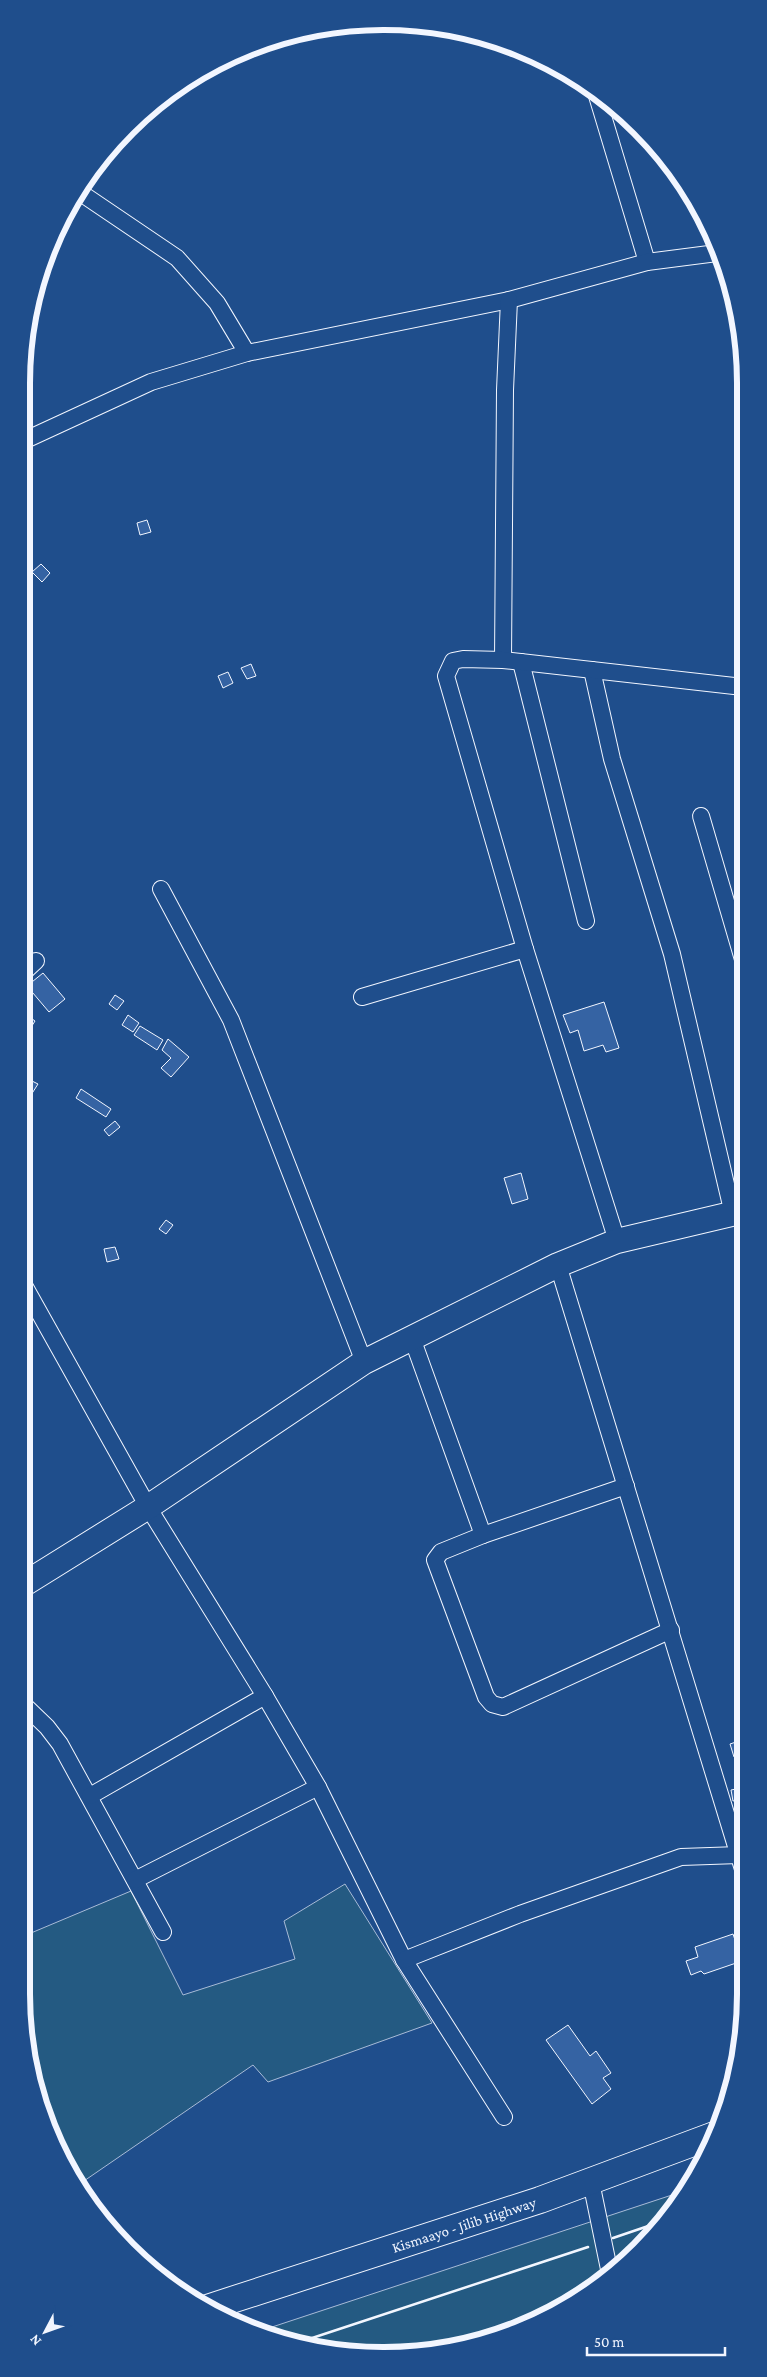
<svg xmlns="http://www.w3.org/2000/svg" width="767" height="2377" viewBox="0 0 767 2377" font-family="'Crimson Pro',serif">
<rect width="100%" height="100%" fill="#1f4e8c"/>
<g fill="#245a82" stroke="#a8bbd7">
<path d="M345,1884L432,2023L268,2082L253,2065L81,2183L49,2132L28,2064L21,1993V1910L31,1933L131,1891L183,1995L295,1959L284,1921Z"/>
<path d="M83,2186L174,2288L163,2281L111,2233Z"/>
<path d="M687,2190L640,2249L585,2295L477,2343L407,2355L337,2353L263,2330Z"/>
</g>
<g fill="#3563a3" stroke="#f2f6ff">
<path d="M147,520L151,532L140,535L137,523Z"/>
<path d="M41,564L50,573L42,582L32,572Z"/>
<path d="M251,664L256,676L247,679L241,668Z"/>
<path d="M228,672L233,683L223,688L218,676Z"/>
<path d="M43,973L65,999L49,1012L27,986Z"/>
<path d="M115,995L124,1001L117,1010L109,1004Z"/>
<path d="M604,1002L619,1048L606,1052L603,1045L584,1051L578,1030L570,1033L563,1015Z"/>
<path d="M21,1011L35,1021L28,1032L21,1027Z"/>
<path d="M128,1015L139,1023L133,1032L122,1025Z"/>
<path d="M140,1026L163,1040L157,1050L134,1035Z"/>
<path d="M168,1039L189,1057L171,1077L161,1068L171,1058L162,1050Z"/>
<path d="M28,1079L38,1084L31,1095L22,1089Z"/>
<path d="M81,1089L111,1109L106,1117L76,1098Z"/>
<path d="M115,1121L120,1127L109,1136L104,1130Z"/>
<path d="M521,1173L528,1199L512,1204L504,1178Z"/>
<path d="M166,1220L173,1225L166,1234L159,1229Z"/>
<path d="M115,1247L119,1259L107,1262L104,1249Z"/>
<path d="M745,1682V1694L739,1696L736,1685Z"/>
<path d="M742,1740L745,1754L734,1757L730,1744Z"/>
<path d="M741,1788L744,1799L733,1801L731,1790Z"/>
<path d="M733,1934L742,1961L704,1974L701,1971L691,1975L686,1961L698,1957L695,1947Z"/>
<path d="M568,2025L590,2056L596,2051L611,2073L603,2078L611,2089L592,2104L546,2040Z"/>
</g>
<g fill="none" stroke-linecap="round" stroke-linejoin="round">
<defs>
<g id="street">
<path d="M597,96L647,262"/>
<path d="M78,191L177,258L217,303L247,353"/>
<path d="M21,442L151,382L247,353L509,300L647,262L717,253"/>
<path d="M503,660L505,390L509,300"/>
<path d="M521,662L586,921"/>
<path d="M592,670L612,759L672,954L733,1214"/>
<path d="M701,816L744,963"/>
<path d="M161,889L231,1020L364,1362"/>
<path d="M21,975L36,961"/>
<path d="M362,997L525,949"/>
<path d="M617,1241L525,949L446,676L453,661L463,659L503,660L743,687"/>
<path d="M558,1265L746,1879"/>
<path d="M21,1280L148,1507L265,1696L318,1787L404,1960L504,2117"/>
<path d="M412,1338L483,1535"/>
<path d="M626,1486L483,1535L441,1552L435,1560L486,1697L492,1704L503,1707L671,1630"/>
<path d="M21,1702L47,1727L60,1744L163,1932"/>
<path d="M90,1796L265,1696"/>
<path d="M135,1880L318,1787"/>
<path d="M404,1960L520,1914L681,1857L739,1855"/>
<path d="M591,2182L610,2274"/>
</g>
<path id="secondary" d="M21,1586L148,1507L364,1362L558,1265L617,1241L744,1211"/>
<path id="primary" d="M207,2308L540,2200L717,2134"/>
</defs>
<use href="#street" stroke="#f2f6ff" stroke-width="18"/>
<use href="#secondary" stroke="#f2f6ff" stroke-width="26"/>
<use href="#primary" stroke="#f2f6ff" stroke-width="28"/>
<use href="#street" stroke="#1f4e8c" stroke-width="16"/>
<use href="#secondary" stroke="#1f4e8c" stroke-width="24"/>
<use href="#primary" stroke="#1f4e8c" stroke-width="26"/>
<g stroke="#f2f6ff" stroke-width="2.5">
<path d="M613,2238L663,2221"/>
<path d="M300,2342L588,2247"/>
</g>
</g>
<g text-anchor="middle" stroke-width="4" stroke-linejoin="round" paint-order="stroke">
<g font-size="15" fill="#f2f6ff" stroke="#1f4e8c">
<text transform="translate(464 2225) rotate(-18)" y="5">Kismaayo - Jilib Highway</text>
</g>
</g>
<path d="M0 0H767V2377H0ZM383 30H384A353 353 0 0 1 737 383V1994A353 353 0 0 1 384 2347H383A353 353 0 0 1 30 1994V383A353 353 0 0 1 383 30Z" fill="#1f4e8c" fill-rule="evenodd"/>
<path fill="none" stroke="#f2f6ff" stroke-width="6" d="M383 30H384A353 353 0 0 1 737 383V1994A353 353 0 0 1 384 2347H383A353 353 0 0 1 30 1994V383A353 353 0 0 1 383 30Z"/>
<g transform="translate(45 2332) rotate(229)" stroke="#1f4e8c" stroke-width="4" paint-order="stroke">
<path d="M0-4L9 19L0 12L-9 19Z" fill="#f2f6ff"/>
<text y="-8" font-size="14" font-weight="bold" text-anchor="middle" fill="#f2f6ff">N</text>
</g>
<path d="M587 2347v8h138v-8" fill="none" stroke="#f2f6ff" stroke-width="2.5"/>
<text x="594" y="2347" font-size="15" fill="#f2f6ff" stroke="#1f4e8c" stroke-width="4" paint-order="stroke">50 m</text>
</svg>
